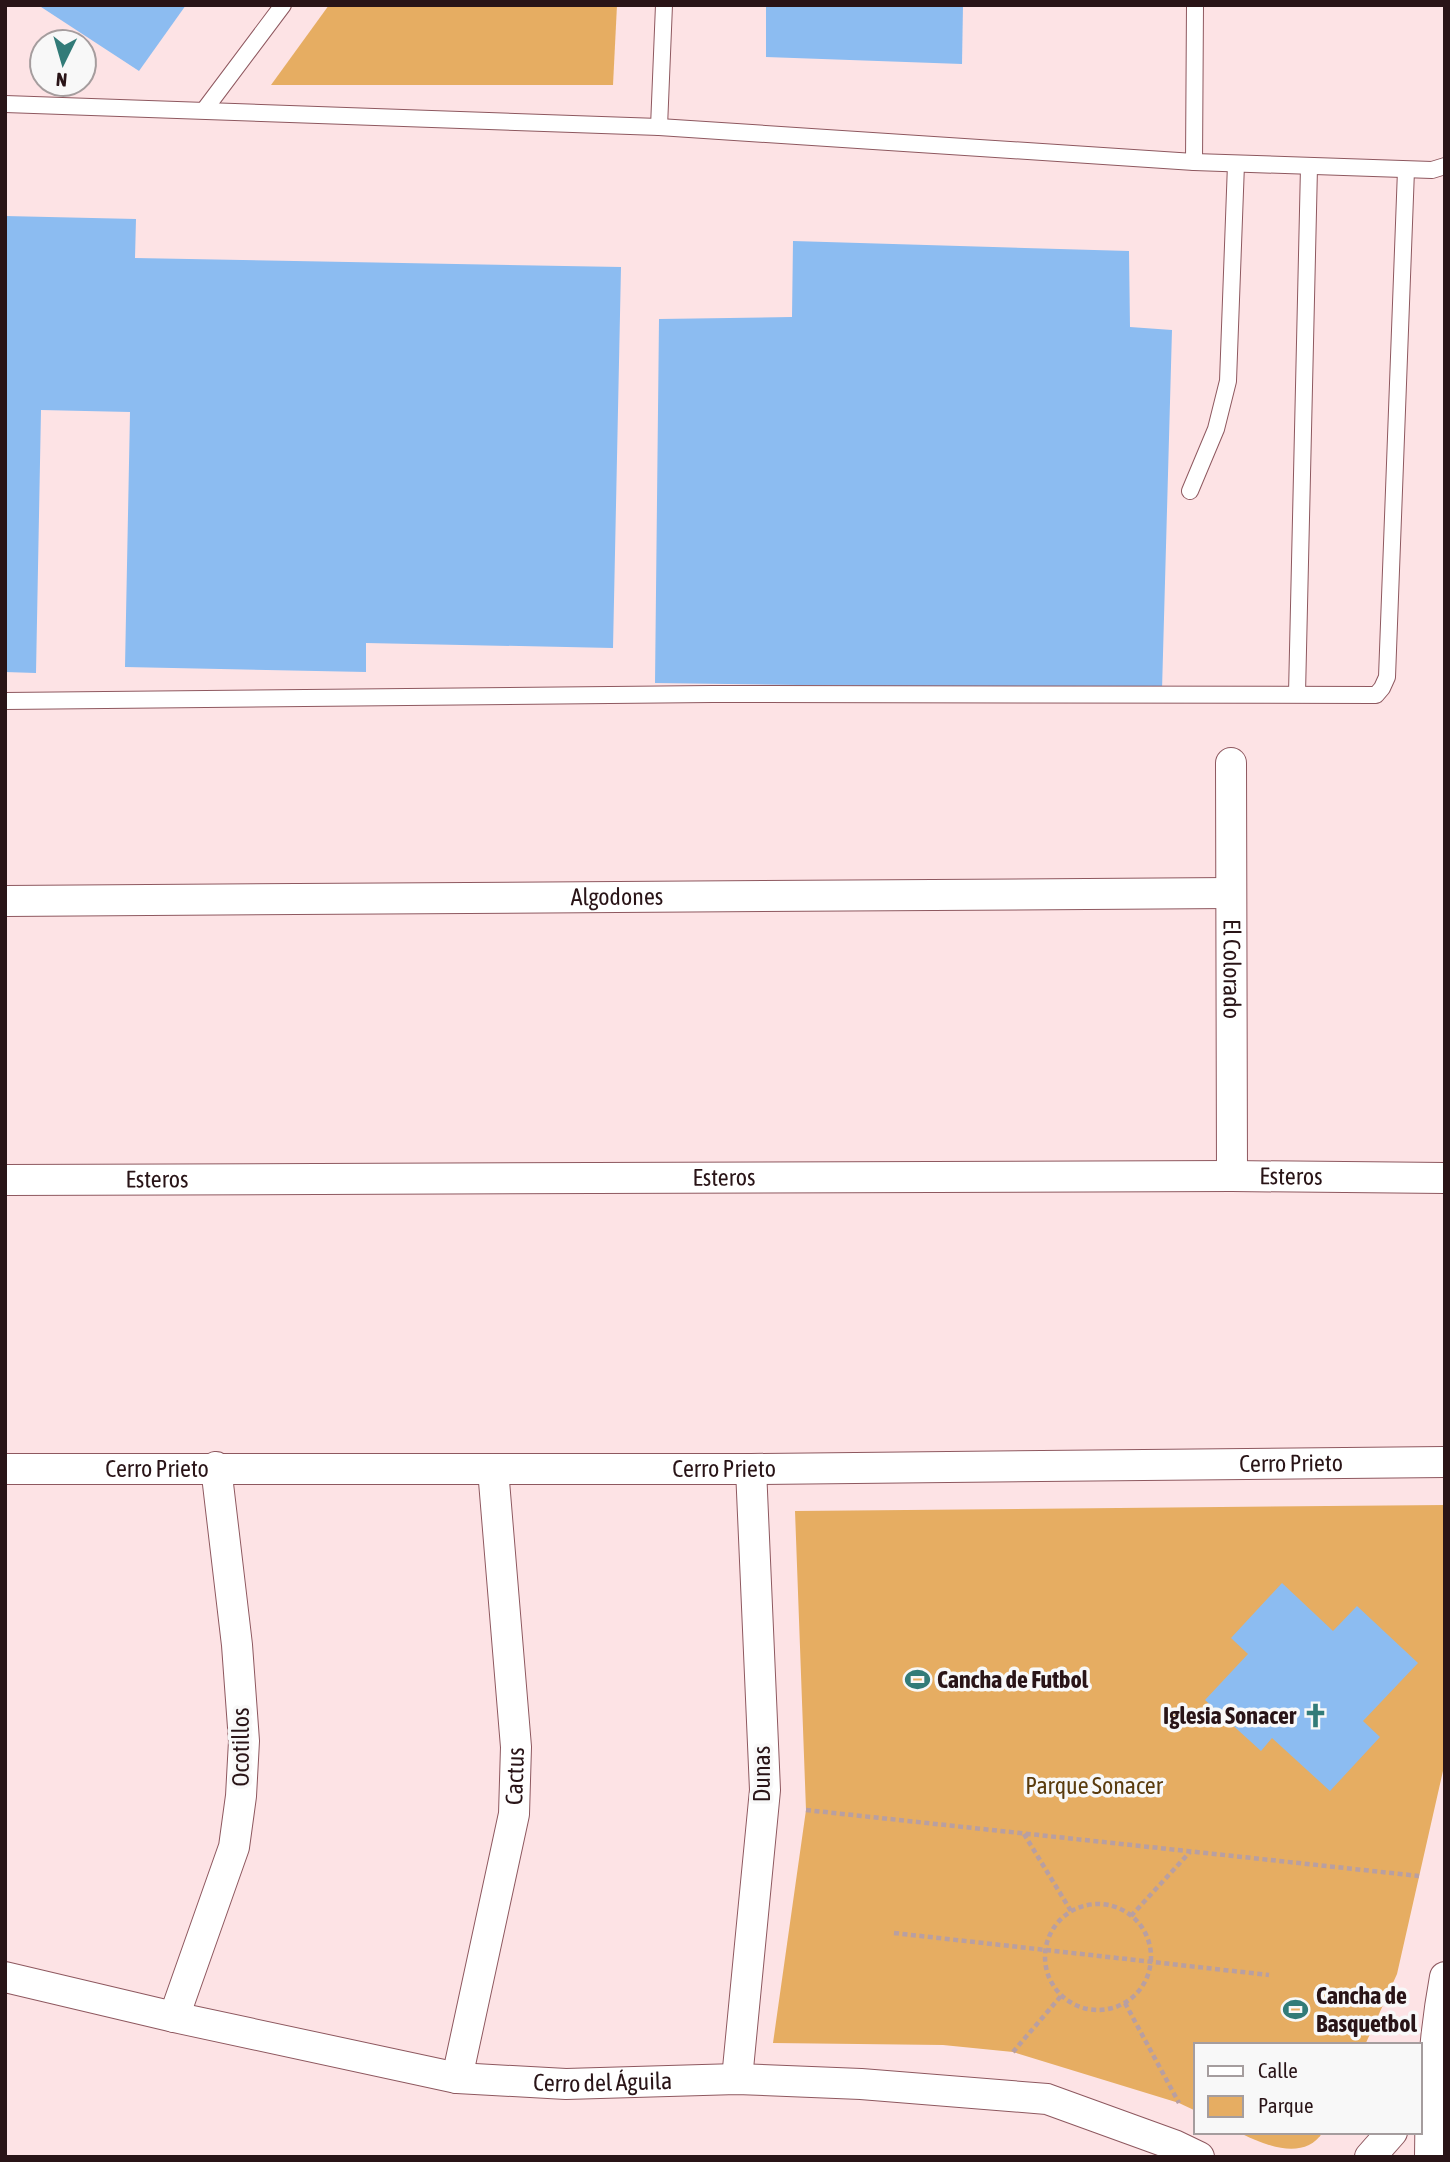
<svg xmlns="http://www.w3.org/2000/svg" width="1450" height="2162" viewBox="0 0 1450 2162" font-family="'Asap Condensed',sans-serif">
<rect width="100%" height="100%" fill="#fde3e5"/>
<g fill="#e6ad62">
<path d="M329,5H617L613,85H271Z"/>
<path d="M1445,1505V1762L1397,1974L1365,2045H1196V2111L1179,2103L1013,2052L943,2045L773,2043L806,1810L795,1511Z"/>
<path d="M1238,2132H1323C1304,2162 1264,2145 1238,2132Z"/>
</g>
<g fill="#8cbcf1">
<path d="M38,5H186L139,71Z"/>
<path d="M766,5H963L962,64L766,57Z"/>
<path d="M5,216L136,219L135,258L621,267L613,648L366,643V672L125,667L130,412L41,410L36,673L5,672Z"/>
<path d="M793,241L1129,251L1130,327L1172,330L1162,690L655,683L659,319L792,317Z"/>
<path d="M1282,1583L1333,1631L1357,1606L1418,1663L1363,1721L1380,1737L1330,1791L1272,1738L1261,1751L1205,1700L1248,1654L1231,1638Z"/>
</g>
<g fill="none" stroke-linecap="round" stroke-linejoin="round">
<defs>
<g id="service">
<path d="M5,104L659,127L1194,162L1432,170L1445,166"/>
<path d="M205,109L283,5"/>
<path d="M659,127L664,5"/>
<path d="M1194,162L1195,5"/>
<path d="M1190,491L1216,429L1228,381L1236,164"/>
<path d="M1297,694L1309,167"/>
<path d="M5,701L712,694L1376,695L1382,688L1387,677L1406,170"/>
</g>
<g id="minor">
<path id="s1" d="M1231,763L1232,1176"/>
<path id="s2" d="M5,901L1230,893"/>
<path id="s3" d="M5,1180L1232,1176L1445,1178"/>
<path id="s4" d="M5,1469H751L1445,1462"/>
<path id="s5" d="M5,1977L174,2017L457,2078L566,2084L737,2079L861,2084L1047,2099L1174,2145L1199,2157"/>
<path d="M174,2017L234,1847L241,1796L244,1741L237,1645L216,1467"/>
<path id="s6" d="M457,2078L514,1814L516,1747L493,1469"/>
<path d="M737,2079L765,1790L751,1469"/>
<path d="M1370,2157L1392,2132"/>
<path d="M1430,2157C1430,2096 1434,2037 1445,1977"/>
</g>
</defs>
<use href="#service" stroke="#8e585f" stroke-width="18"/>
<use href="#minor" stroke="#8e585f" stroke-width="32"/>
<g stroke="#b89fa2" stroke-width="4.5" stroke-dasharray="5 3.5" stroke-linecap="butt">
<path d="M806,1810L1419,1876"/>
<path d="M1024,1834L1071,1911"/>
<circle cx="1098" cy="1957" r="53"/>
<path d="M1131,1916L1190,1852"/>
<path d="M894,1933L1269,1975"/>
<path d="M1125,2003L1179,2103"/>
<path d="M1013,2052L1061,1996"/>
</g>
<use href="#service" stroke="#fff" stroke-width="16"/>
<use href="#minor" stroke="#fff" stroke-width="30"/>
</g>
<defs>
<symbol id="stadium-bare" viewBox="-9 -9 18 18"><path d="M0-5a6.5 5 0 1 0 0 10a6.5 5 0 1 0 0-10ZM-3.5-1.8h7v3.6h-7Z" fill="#327b78" stroke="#f8f8f8" stroke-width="2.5" paint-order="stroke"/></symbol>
<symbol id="church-bare" viewBox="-9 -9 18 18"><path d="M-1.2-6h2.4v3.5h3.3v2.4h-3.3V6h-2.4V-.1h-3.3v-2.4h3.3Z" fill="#327b78" stroke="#f8f8f8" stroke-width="2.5" paint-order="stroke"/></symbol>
</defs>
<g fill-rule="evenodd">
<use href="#stadium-bare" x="900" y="1662" width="35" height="35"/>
<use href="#church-bare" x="1298" y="1698" width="35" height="35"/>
<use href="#stadium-bare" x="1278" y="1992" width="35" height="35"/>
</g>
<g text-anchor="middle" stroke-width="7" stroke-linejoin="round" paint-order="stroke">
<g font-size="24" fill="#291417" stroke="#f8f8f8">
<text dy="8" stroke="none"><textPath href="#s2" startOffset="612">Algodones</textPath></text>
<text dy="8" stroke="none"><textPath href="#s1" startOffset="206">El Colorado</textPath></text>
<text dy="8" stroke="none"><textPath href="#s3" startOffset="1286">Esteros</textPath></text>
<text dy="8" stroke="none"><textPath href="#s3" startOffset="719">Esteros</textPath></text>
<text dy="8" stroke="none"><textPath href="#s3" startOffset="152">Esteros</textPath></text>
<text dy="8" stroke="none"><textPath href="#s4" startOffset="1286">Cerro Prieto</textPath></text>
<text dy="8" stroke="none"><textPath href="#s4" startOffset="152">Cerro Prieto</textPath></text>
<text dy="8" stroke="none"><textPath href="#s4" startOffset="719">Cerro Prieto</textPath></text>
<text transform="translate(241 1747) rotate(-90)" y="8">Ocotillos</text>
<text transform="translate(762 1774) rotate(-90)" y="8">Dunas</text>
<text dy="8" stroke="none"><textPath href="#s6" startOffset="308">Cactus</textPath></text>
<text dy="8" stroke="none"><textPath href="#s5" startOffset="609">Cerro del Águila</textPath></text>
</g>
<g font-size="24" font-weight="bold" fill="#291417" stroke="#f8f8f8" text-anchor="start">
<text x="937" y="1688">Cancha de Futbol</text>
<text x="1296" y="1724" text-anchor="end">Iglesia Sonacer</text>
<text x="1316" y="2004">Cancha de<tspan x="1316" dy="28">Basquetbol</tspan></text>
</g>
<g font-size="24" fill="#5a3b0d" stroke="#f8f8f8">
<text x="1094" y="1794">Parque Sonacer</text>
</g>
</g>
<rect width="1450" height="2162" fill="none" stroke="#291417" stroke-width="14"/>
<rect x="1194" y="2043" width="228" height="91" fill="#f8f8f8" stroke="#a59d9e" stroke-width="2"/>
<rect x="1208" y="2066" width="35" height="10" fill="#ffffff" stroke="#a59d9e" stroke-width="2"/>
<text x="1258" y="2078" font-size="21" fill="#291417">Calle</text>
<rect x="1208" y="2096" width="35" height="21" fill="#e6ad62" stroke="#a59d9e" stroke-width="2"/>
<text x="1258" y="2113" font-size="21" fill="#291417">Parque</text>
<g transform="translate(63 63) rotate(185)"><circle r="33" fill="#f8f8f8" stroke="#a59d9e" stroke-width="2"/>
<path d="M0-5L12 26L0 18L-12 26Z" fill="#327b78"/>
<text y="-10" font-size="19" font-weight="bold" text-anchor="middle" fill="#291417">N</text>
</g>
</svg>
